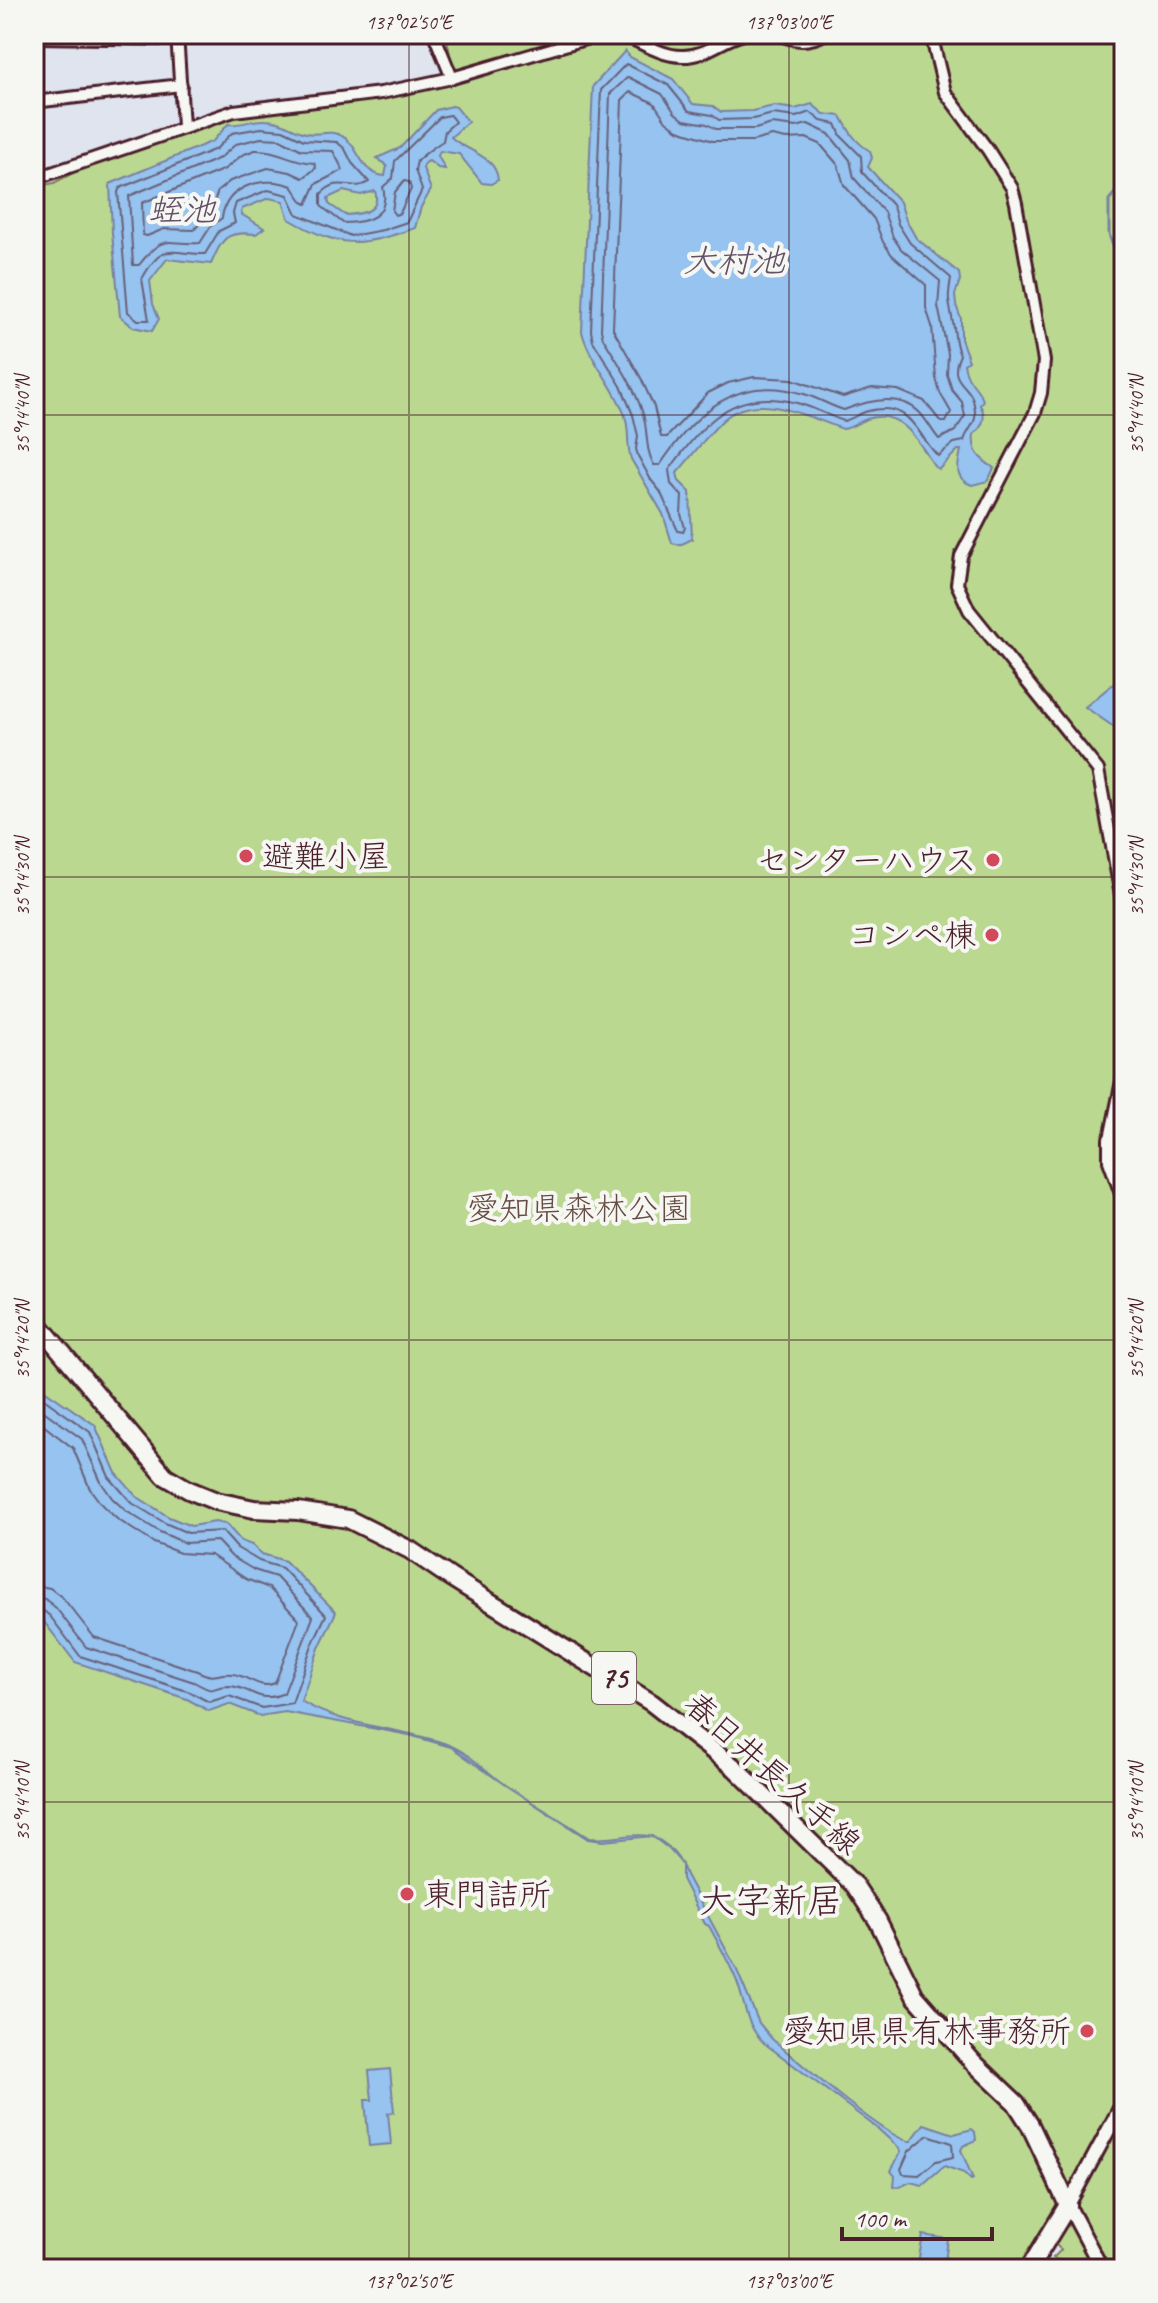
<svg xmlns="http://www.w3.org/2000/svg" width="1158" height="2303" viewBox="0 0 1158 2303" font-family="Caveat,'Klee One',sans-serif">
<rect width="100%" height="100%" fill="#dfe4ef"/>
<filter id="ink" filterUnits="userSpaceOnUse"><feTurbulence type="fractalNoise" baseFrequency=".0125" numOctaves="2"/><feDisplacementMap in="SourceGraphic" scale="16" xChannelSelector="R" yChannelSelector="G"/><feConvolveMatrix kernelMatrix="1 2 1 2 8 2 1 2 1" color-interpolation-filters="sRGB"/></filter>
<g filter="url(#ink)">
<path fill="#bbd891" stroke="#827c5e" stroke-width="2" d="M446,34H1124V2247C1107,2280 1082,2272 1053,2258L1061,2250L1042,2230L1021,2269H34V187L54,183L101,158L234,114L455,80Z"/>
<g fill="#96c3f0" stroke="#7881a1" stroke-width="2" fill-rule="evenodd">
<path d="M625,51L630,57L673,79L693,104L713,106L721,112L752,111L774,106L795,109L812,104L824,114L841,116C849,131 855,142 870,151L872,158L868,167L900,202L906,220L916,238L959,273L960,280L955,295L956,305L961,319V339L969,361L964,364C967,383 977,385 983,400L980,405C987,416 983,427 974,434C972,452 980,459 994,468L988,481L972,485C953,478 958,465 961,450H958L939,469L935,467C919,443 902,407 867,419C858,422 852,428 843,429C808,417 756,389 723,420C706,436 692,456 677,473L679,481L690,492L692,539C685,543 680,546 672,543L663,514L631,459C626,445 630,431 625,416C615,386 590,362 582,332L593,86Z"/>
<path d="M452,106L456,107L468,122L451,137C465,151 496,155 498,180L491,184L482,183L459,154L440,151L438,156L445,169L438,168L429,161L425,163L423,168L431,190L421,207L415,228C360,247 341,249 289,219L283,201L269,198L242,209L241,214L264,228L256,234C226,231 223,237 211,264L167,259L150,281L153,304L159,319L152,331L133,327L120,316L112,233L110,184L213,141L228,124C241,126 252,119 265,120C286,121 289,129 306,133C318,136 330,129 342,136C360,145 359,174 385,176L387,166L377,158L400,148L436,110ZM343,191L361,195L375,191C381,212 362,214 345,215L329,204L328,198Z"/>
<path d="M1124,675V734L1085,707Z"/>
<path d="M34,1383L95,1425L116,1473L136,1496L169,1517L191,1526L215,1522L226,1524L241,1541L252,1545L262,1554L285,1561L336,1612L319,1648L301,1701C347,1729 400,1726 449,1745C469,1753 487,1772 505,1785C532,1803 562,1820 589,1838C622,1842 649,1822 673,1852C680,1860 683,1865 686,1875L736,1968L759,2023L772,2039C793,2057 892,2144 911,2141L924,2124L954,2134L972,2129L975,2132L976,2140L963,2146L961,2150L973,2179L971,2180L964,2173L944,2166L922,2185L910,2182L900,2187L894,2186L895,2176L891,2171L901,2151L899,2148L877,2128L764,2043C745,2026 745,2001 736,1979C728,1961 719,1944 709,1926L705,1924L682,1879V1864L669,1849L652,1836L603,1841L588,1839L505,1785L451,1747L409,1735L285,1712L260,1716L229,1704L209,1711L187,1699L75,1662L44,1622L34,1613Z"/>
<path d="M390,2069L394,2112L388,2113L391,2144L369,2146L365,2100H372L369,2071Z"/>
<path d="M923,2235L948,2239L944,2269H917Z"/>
</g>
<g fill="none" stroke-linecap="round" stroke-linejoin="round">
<g stroke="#68617a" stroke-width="2">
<path d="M626,64L668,85L689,111L712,115L719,120L753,119L773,114L796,117L810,112L821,121L836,124L841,136L861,156L862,172L893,206L898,224L910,243L951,278C947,303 949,299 953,323C956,335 954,343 960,355C947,382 969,384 973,400C974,404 975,408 975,413C977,423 966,431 964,441L954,443L938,456C916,434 911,400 868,411C859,413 852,419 844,421C828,416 813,407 797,403C733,386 704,423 669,470L671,484L682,496L681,514L685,528L683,532L678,531L660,491L651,480L638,456L636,449L638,436L633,415L621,386L593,341L591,331L601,90Z"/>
<path d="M628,77L662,94L675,113L684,120L707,124L716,129H755L772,124L796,127L808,124L829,134L850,160L854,178L884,212L893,237L901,249L940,281L938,306L948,354L947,374L952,390L962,402L965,416L955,431L939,439C932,431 927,420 919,412C899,392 866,401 844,410C830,406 818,398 804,394C736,373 695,413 660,465H654C644,447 649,431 642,411C633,384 617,361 603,338L601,330L610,94Z"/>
<path d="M630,92L654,103L666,121L678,130L713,141H753L772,136L786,139L806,138L820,144L838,165L844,185L874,219L883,242L892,255L926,285V308L932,326L936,378L940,393L951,412L946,422H941L924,401L898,390L872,388L843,397L792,379L754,377L728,383L708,393L667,437H661L654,407L641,378L613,329L622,100Z"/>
<path d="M450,115L455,122L445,131L443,141C438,144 420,157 417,161L415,170L422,190L407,222L383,230L351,236L297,214L288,195L268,190L236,203L233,213L235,223L219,231L205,254C170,254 163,241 142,279L149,320H138L128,312L118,192L120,188L216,149L232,133L261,128L283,130L304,140L337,142L345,149L352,163L369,182C352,193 340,174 321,194V206L343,223C368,223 390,216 383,187L393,178L395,161L440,117Z"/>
<path d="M261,138L280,139L302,150L333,151L343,170L316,184L307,204L303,202L292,186C265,175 226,185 222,218L211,226L200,243C164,245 165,232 139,265H133L129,196L220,158L236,144Z"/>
<path d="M255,150C277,149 292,162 314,163L316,168L303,178L290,172L268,168L230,181L218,191L211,210L194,230L164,229L147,236L143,235L142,203L225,169L242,155Z"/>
<path d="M404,181L409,182L411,189L400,213L395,215L392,211L395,192Z"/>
<path d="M34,1392L90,1432L109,1477L132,1503L165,1523L188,1533L222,1531L237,1548L259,1561L282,1568L326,1615L312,1645L292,1703L262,1708L229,1696L209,1702L190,1692L80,1656L50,1616L40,1608L34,1607"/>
<path d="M34,1404L82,1439L101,1482L112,1498L126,1511L160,1532L185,1543L217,1541L232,1557L254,1570L276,1577L313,1617L284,1693C258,1705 252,1687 229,1686C208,1686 219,1696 194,1682L86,1647L56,1608L45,1599L34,1597"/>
<path d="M34,1418L73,1448L90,1489L102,1505L117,1519L154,1543L180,1553L211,1555L246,1579L269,1588L299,1620L275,1683C261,1690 248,1676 233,1674C213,1672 219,1681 197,1671L94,1637L63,1598L50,1588L34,1585"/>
<path d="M928,2135L952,2143L953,2157L936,2161L919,2175L903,2174L901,2169L909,2151Z"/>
</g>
<path stroke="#7881a1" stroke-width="3" d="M1124,182L1109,200V234L1124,280"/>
<defs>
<g id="minor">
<path d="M177,34L183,126"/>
<path d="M434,34L452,78"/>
<path d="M555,34L578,40"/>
<path d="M620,34C648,44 671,65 703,52C718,46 728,38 744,34"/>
<path d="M778,34C794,41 808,43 824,34"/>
<path d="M931,34L945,92L988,150L1012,188L1016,203L1044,361L1041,393L1035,413L961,556L957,584L969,610L1098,770L1124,912"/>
<path d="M34,37L178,39L213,34"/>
<path d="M34,102L181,85"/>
<path d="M34,179L234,111L381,93L452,78L602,34"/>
<path d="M1110,1139L1124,1071"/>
</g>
<g id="tertiary">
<path d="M1110,1139V1161L1124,1199"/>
<path d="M1102,2269L1068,2205L1124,2101"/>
</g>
<path id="primary" d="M34,1319L165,1476L189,1490L216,1501L254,1509L298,1511L348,1519L410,1550L450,1577L652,1703L735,1768L855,1886L878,1921L915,1996L973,2062L1016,2103L1030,2125L1068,2205L1029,2269"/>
</defs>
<use href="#minor" stroke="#4a1f2b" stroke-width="16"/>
<use href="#tertiary" stroke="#4a1f2b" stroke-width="18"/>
<use href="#primary" stroke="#4a1f2b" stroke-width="22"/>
<use href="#minor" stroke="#f6f6f2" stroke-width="10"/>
<use href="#tertiary" stroke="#f6f6f2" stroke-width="12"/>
<use href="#primary" stroke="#f6f6f2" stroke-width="16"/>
</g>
</g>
<path fill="none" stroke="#4a1f2b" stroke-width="2" stroke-opacity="0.45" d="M409,34V2269M789,34V2269M34,415H1124M34,877H1124M34,1340H1124M34,1802H1124M34,2265H1124"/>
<g fill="#d1495b" stroke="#f6f6f2" stroke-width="3">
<circle cx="246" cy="856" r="8"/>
<circle cx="993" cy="860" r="8"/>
<circle cx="992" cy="935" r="8"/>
<circle cx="407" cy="1894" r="8"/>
<circle cx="1087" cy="2031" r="8"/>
</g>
<g text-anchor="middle" stroke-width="8" stroke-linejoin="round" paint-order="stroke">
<rect fill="#f6f6f2" stroke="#7e6067" stroke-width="2" x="592" y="1652" width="44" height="52" rx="6"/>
<g font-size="30" font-weight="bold" fill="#4a1f2b">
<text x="614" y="1688">75</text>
</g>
<g font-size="32" fill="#4a1f2b" stroke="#f6f6f2" text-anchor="end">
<text x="262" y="867" text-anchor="start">避難小屋</text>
<text x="977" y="871">センターハウス</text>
<text x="976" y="946">コンペ棟</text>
<text x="423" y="1905" text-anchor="start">東門詰所</text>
<text x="1071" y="2042">愛知県県有林事務所</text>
</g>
<g font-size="32" fill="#664d44" stroke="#f6f6f2">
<text x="579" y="1219">愛知県森林公園</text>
</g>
<g font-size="32" fill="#4a1f2b" stroke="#f6f6f2">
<text transform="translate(773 1773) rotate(42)" y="11">春日井長久手線</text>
</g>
<g font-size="34" font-style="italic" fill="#615066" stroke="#f6f6f2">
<text x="182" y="221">蛭池</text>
<text x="734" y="272">大村池</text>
</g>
<g font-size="36" fill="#4a1f2b" stroke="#f6f6f2">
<text x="771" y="1913">大字新居</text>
</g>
</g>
<rect width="1158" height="2303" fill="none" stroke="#f6f6f2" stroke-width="88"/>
<path d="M842 2227v12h150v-12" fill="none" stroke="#4a1f2b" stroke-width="4"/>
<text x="854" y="2227" font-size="24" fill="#4a1f2b" stroke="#f6f6f2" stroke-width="6" paint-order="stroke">100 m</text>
<rect x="44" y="44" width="1070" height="2215" fill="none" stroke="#4a1f2b" stroke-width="3"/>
<g font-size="20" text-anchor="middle" fill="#4a1f2b">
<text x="409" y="29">137°02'50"E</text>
<text x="789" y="29">137°03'00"E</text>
<text transform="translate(22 415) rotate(-90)" y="7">35°14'40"N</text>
<text transform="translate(1136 415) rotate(-90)" y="7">35°14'40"N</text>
<text transform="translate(22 877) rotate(-90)" y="7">35°14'30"N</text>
<text transform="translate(1136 877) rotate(-90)" y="7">35°14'30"N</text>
<text transform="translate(22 1340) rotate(-90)" y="7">35°14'20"N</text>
<text transform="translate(1136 1340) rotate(-90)" y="7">35°14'20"N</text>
<text transform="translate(22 1802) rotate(-90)" y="7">35°14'10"N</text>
<text transform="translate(1136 1802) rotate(-90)" y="7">35°14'10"N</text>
<text x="409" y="2288">137°02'50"E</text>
<text x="789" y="2288">137°03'00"E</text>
</g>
</svg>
